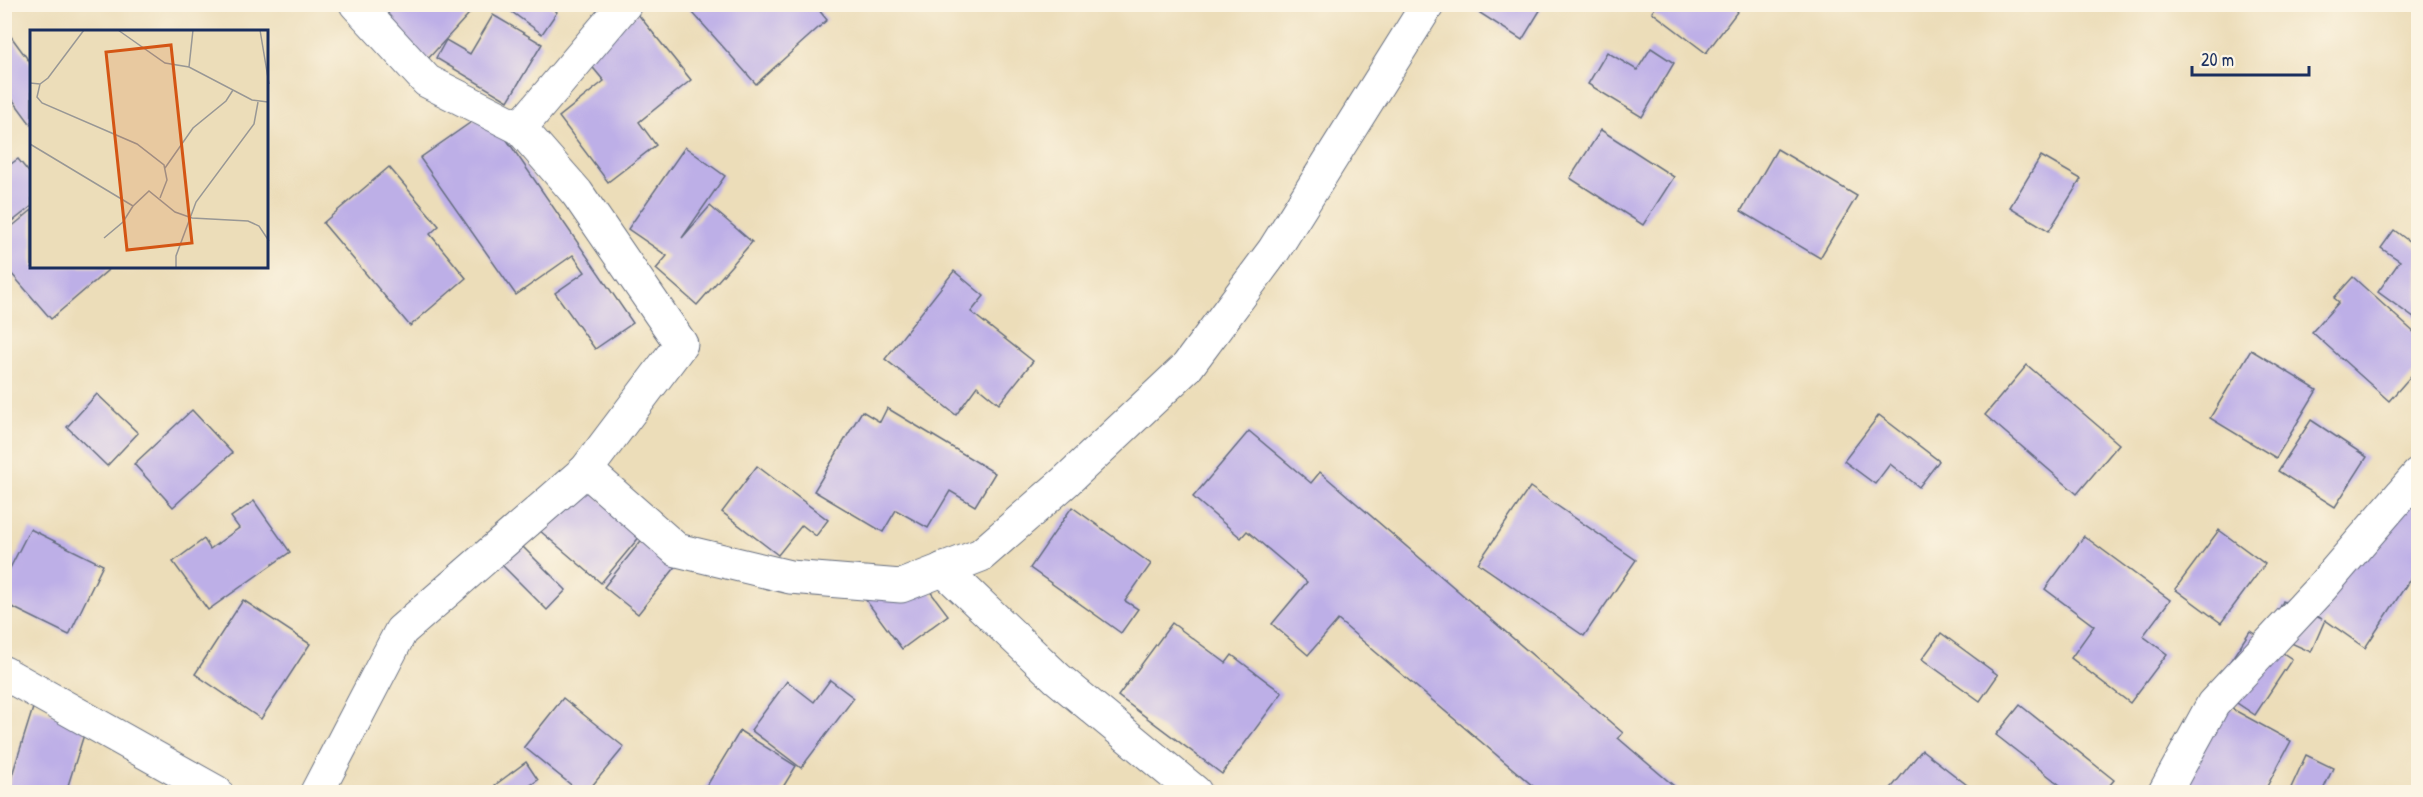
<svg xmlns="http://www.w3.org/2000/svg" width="2423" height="797" viewBox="0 0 2423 797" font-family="'Patrick Hand',sans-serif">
<rect width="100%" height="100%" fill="#fcf5e5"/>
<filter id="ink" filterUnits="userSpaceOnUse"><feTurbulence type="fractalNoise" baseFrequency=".0167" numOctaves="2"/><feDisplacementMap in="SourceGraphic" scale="12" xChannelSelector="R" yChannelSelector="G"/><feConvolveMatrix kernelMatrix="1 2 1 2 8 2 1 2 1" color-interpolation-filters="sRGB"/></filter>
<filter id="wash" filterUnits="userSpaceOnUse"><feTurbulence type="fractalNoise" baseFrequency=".008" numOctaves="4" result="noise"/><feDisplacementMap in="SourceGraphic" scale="24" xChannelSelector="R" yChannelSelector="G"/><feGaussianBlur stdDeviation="1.35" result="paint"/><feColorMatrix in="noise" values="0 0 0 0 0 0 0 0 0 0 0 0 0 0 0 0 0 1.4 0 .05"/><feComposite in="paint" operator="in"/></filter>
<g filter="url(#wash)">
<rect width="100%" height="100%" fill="#ecddb9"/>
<g id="blocks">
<g fill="#bdafe7">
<path d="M396,4H478L426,61L382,20Z"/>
<path d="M501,4H547L557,12L542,34Z"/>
<path d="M685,4H814L827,20L756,84Z"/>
<path d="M1466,4H1544L1522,40Z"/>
<path d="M1658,4H1743L1706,53L1652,12Z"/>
<path d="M637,13L691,80L639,122L656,145L608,182L559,117L604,81L584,57Z"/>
<path d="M493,15L542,44L508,101L436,58L446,40L470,54Z"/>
<path d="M4,27L32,65V126L4,88Z"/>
<path d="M1651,48L1674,63L1642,117L1588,84L1607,52L1637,70Z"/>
<path d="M487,111L633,323L595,349L555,293L585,272L573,255L516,295L420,158Z"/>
<path d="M1601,130L1674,177L1643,225L1570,178Z"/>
<path d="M685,147L725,176L682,238L710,206L752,242L697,305L656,269L667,256L628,229Z"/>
<path d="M1777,149L1857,196L1820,258L1741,211Z"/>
<path d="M2041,156L2081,179L2049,231L2010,207Z"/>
<path d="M18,159L32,176V206L13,221L4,211V169Z"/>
<path d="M389,167L439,226L430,234L466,278L410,326L323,223Z"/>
<path d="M32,210V267H106L108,270L51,319L4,265V233Z"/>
<path d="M2394,230L2418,248V321L2378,292L2400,261L2381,248Z"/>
<path d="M954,271L984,296L971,312L1033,361L999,404L977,386L956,415L885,359Z"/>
<path d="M2353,277L2418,336V368L2389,401L2312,332L2339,302L2334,298Z"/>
<path d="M2251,350L2317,390L2276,458L2210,418Z"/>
<path d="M2027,365L2119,444L2077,494L1985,415Z"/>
<path d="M97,394L138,433L107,466L67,427Z"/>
<path d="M887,408L995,473L975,506L950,491L928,528L896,510L883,532L814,491L862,411L880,422Z"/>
<path d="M192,410L232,453L173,507L134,464Z"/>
<path d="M1879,415L1939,461L1919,487L1890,464L1875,484L1844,461Z"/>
<path d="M2311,420L2367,457L2335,507L2278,471Z"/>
<path d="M1249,431L1311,483L1320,472L1623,733L1618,738L1681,792H1540L1338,620L1308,655L1272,624L1307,582L1247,531L1241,538L1193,497Z"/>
<path d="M757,466L828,520L816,536L802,525L778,555L722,512Z"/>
<path d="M580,482L641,535L601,583L539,530Z"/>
<path d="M1530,487L1636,560L1584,636L1478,563Z"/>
<path d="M2386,488L2418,510V567L2365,648L2325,620L2311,652L2269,633L2283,601L2322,619L2306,608Z"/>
<path d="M254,501L290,552L208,610L173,562L204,539L210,549L239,528L231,517Z"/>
<path d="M1072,507L1151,564L1125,601L1138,609L1121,633L1030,568Z"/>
<path d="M30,529L103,565L69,635L4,603V580Z"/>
<path d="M2219,530L2265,564L2221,623L2175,589Z"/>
<path d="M648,532L682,559L638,614L604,587Z"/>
<path d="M2084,536L2170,600L2143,636L2167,654L2130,703L2071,658L2094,626L2045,589Z"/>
<path d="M514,538L566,590L547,610L495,558Z"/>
<path d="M910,565L948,615L902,649L865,599Z"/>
<path d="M243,600L310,644L261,719L195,674Z"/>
<path d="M1172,623L1226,663L1232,655L1282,693L1222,774L1118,696Z"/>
<path d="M2250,631L2292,659L2255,715L2213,687Z"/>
<path d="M1941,633L1998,675L1980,701L1922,659Z"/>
<path d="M830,680L854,698L801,768L751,730L787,681L814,702Z"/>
<path d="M563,698L624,747L587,792H580L524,747Z"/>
<path d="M2216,700L2291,741L2264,792H2196L2174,780Z"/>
<path d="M2020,705L2114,780L2104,792H2069L1996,735Z"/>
<path d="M33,708L87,725L66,792H24L8,788Z"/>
<path d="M740,731L796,766L780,792H703Z"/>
<path d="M1922,750L1976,792H1888Z"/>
<path d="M2306,755L2333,768L2322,792H2289Z"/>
<path d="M526,762L538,780L520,792H501L495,785Z"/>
</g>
</g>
</g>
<g filter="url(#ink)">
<use href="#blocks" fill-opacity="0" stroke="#646c7e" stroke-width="1.5"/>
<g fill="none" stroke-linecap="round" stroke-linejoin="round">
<defs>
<g id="minor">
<path d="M356,4L427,81L520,128"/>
<path d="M586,470L677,550L790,577L901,586L981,555L1066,481L1187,367L1274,250L1428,4"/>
<path d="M943,569L1057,678L1195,792"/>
<path d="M4,673L216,792"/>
<path d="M317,792L401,631L586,470L681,344L577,193L520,128L625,4"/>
<path d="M2165,792L2213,704L2321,588L2418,475"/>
</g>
</defs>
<use href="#minor" stroke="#646c7e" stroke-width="35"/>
<use href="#minor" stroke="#fff" stroke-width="33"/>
</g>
</g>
<g transform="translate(30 30)">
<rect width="238" height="238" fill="#ecddb9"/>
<path fill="none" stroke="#989795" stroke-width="1.5" d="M88,0L135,33L159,37L222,70L238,72M230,0L239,54M159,37L163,0M0,53L10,54L18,48L54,0M10,54L7,67L12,73L107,114L134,135L137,150L130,168M0,114L103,176L119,161L145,182L162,188L218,191L229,196L239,211M135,138L163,98L196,71L203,60M74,208L93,192L103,176M146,238V226L166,172L224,94L228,72"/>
<path fill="#d45514" fill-opacity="0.15" stroke="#d45514" stroke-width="3" d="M141,15L162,213L97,220L76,22Z"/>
<rect width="238" height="238" fill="none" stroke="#1b2f5e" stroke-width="3"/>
</g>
<rect width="2423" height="797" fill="none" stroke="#fcf5e5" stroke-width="24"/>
<path d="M2192 66v9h117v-9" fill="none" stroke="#1b2f5e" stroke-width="3"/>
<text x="2201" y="66" font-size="18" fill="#1b2f5e" stroke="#fcf5e5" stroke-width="4.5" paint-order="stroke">20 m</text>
</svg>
